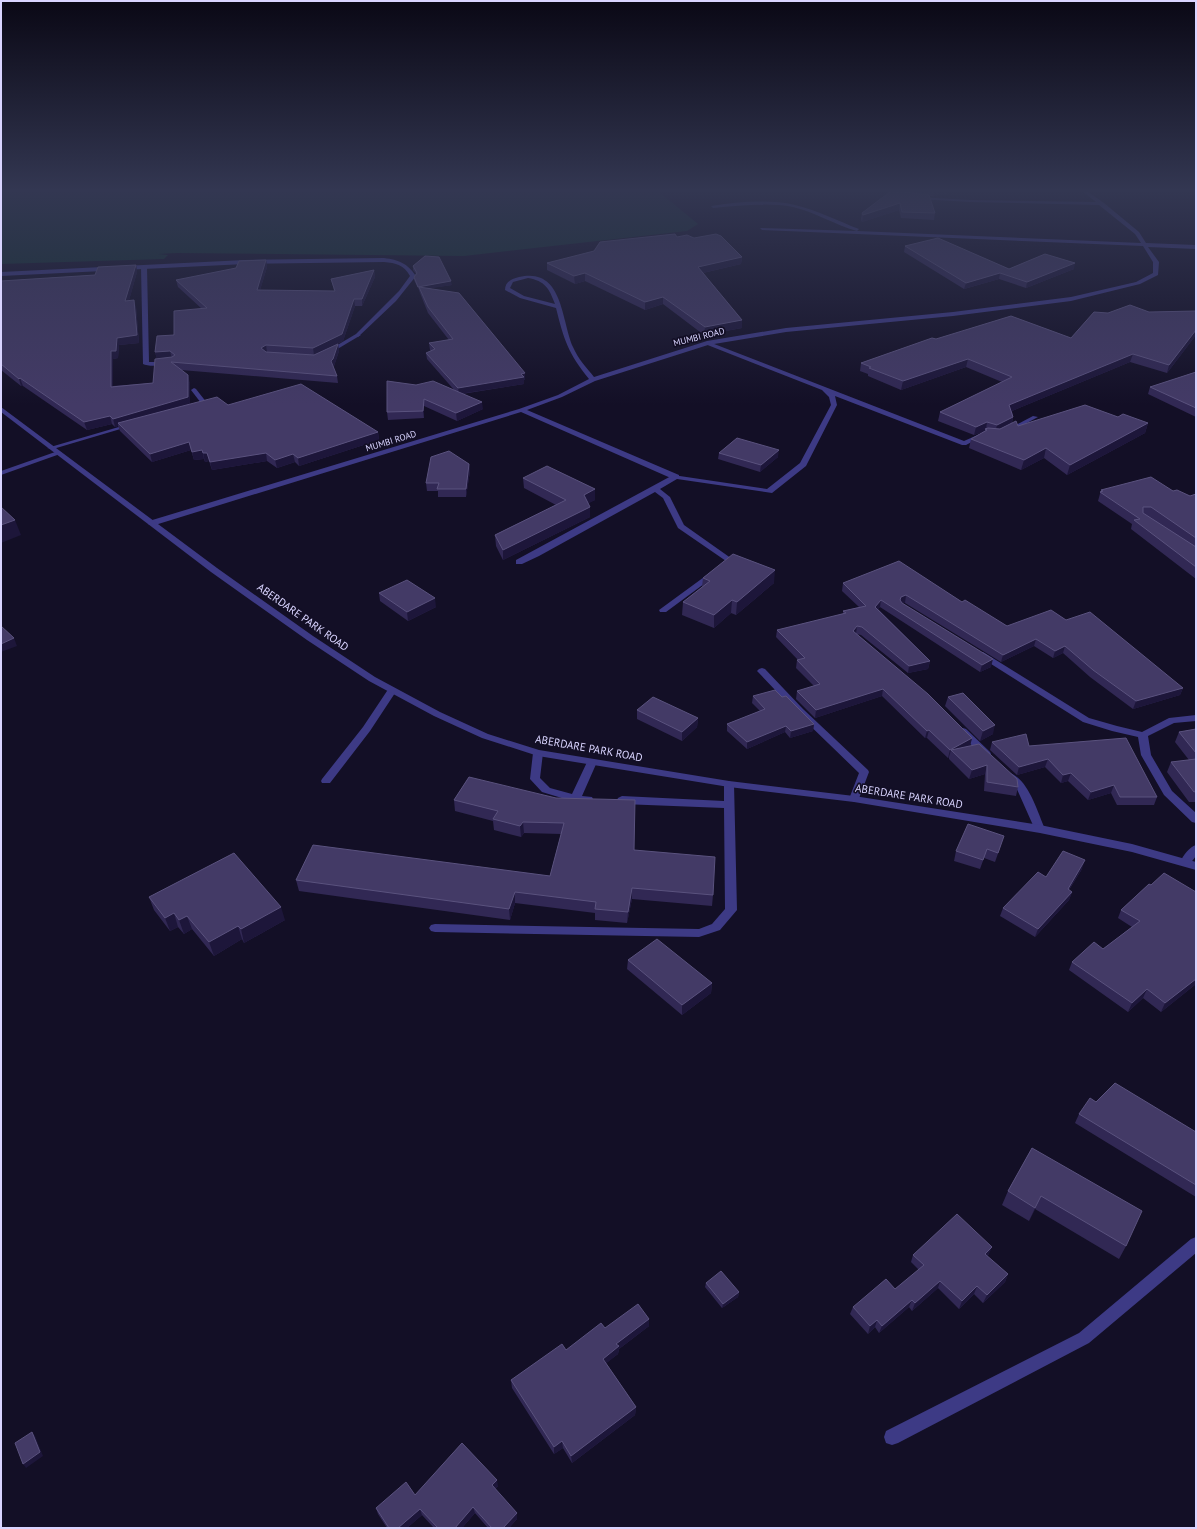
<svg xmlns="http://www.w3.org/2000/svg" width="1197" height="1529" viewBox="0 0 1197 1529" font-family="'PT Sans',sans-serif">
<rect width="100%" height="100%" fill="#130f26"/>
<path fill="#12302f" d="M1,191H658L698,224L687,231L464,256L177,253L158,254L168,255L164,259L1,264Z"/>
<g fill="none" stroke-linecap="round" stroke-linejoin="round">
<g fill="#3d3a85" fill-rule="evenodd">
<path d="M144,265L147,267L149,362H169L170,363C165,366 148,367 143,364L141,267Z"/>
<path d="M356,334L361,335L329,354L324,353Z"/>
<path d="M705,342H709L964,441L980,434L985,435L966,445H962L835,396L837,405L806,466L772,493L677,479L660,489L670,497L684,525L735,561L666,612H660L659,610L726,561L678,528L663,498L655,492L539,556L522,564H516V560L673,475L767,489L800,463L831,405L829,397L822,390L705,344Z"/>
<path d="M194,388L196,389L207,403V405L195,407V405L201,403L191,390Z"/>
<path d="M1033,416L1038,417L1008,433L1003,432Z"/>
<path d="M129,424L134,425L53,449L47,448Z"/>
<path d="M762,668L765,669L803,709L868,770L869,772L858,801L854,802L849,799L859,773L797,713L759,673L757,671L759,669Z"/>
<path d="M963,728L966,729L990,752L991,754L990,756H982L960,733L958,731L960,729Z"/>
<path d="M538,750L543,753L540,778L550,788L572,794L588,760H596L597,762L582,796L592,797L593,799L592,801L575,802L542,792L530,779L533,753Z"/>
<path d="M1007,772C1028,777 1037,811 1045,829L1044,832H1036L1016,787L1002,775Z"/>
<path d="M729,781L734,784L737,910L720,930L699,937L435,932L431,931L429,928L431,925L435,924L699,929L712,924L725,909L724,808L622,804L618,802L617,800L618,798L622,796L724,801V784Z"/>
</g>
<g fill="#3d3a85" fill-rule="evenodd">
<path d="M1082,191H1087L1104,203L1139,232L1146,243L1196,245V249L1148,247L1159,262L1158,275L1140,284L1071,301L953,316L786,332L708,345L595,381L562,397L527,410L679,475V479H673L521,412L155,525H149L148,523L149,521L519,409L558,395L589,379C568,353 564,340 556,308L520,298L505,290C505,282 511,279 519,277C563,267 561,319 573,347C578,359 587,368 594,377L707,341L786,328L953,312L1071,297L1136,282L1153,273V262L1143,246L762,230L760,228L857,231C835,225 815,212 793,207C767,202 739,206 713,208L711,206C737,202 769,199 795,205C817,210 838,221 859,229L857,231L1141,243L1135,234L1099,205L970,202L918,199L916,198L918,197L970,200L1096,202ZM528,278C545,281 549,288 555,304L524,296L510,288L513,282Z"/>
<path d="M384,258C399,260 407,263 416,276L396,301L358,337L356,336V334L399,291L410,276C404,265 396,263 384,262L245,264L1,276V272L245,260Z"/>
<path d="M58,451L62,453L60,454L1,475V471Z"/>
<path d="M983,652L1089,718L1117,726L1142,732L1169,718L1196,715V721L1174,723L1148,736L1151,755L1172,791L1196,813V823L1192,822L1164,795L1141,755L1138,737L1112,731L1083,722L980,657L979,655L980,653Z"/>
<path d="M392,687L397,690L370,731L330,783H322L321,781L322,779L363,727L389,688Z"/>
<path d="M1196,845V856L1189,865H1181L1180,862C1183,856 1189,847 1196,845Z"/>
<path d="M1196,1237V1253L1089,1343L898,1443L892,1445L886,1443L884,1437L886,1431L1079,1333L1191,1239Z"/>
</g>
<path fill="#3d3a85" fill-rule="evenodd" d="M1,407L217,568L313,636L375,677L440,712L488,734L539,750L729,781L854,796L1040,825L1132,844L1196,862V870L1132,852L1040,833L854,802L729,787L538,756L482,738L434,716L369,681L307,640L211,572L1,412Z"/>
</g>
<g fill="#312854">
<path d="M891,191H958L934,196H929L935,213L934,220L901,218L899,210L862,222L861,219L862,213Z"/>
<path d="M677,237L694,238L742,257L741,264L703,273L742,320V328L704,335L663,304L645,310L585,281L575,284L547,270V263Z"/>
<path d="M905,246L1009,269H1074L1026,288L999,279L964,289L904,252Z"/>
<path d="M266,260L267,267L260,290L334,291L331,279L374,270L375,277L362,306H355L343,341L324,351L338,344L339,351L334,366L333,367L337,376L338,383L181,370L190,383V404L228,405L378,432L379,440L299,466L295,462L277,468L267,461L212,470L209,461L205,462L204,459L194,460L191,450L152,462L120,431L118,426L115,427L112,424L87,430L23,386H21L1,370V281L95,275L136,265L137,272L129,300L136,307L139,343L119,345L118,358L113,359V386L153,383L157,359L155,352L201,308L178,287L176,280L236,268Z"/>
<path d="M413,266L452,285L430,288L525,380H524V384L462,394L483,409L457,421L424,406V418L388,420L387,412V381L455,391L427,359L426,353L431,351L430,350L429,343L449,340L428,313L420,293L419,290L414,280V277L416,274L413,270Z"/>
<path d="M1196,311V335L1167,373L1130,362L1012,411L1013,417L1012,423L1018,426L1118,417L1148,423L1145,433L1067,475L1044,458L1021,470L969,448L971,439L985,431L974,435L938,421L940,412L1002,382L966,367L901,390L868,376V374L860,371L861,363L936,339L1071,338L1108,313Z"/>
<path d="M1196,372V417L1148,394L1150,387Z"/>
<path d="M719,453L778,457L760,472L718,459Z"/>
<path d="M469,464L470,471L466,497H438V491H427L426,483Z"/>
<path d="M523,478L595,489V500L588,503L590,517L503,560L496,546L495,535L556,505L524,488Z"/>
<path d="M1101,490L1173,491L1190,496L1196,494V579L1131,529L1132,524L1098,501Z"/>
<path d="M703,578L774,583L736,615L731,613L714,628L682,615L683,602L702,587Z"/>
<path d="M843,583L962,602L1007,626L1066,620L1183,688L1180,695L1133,709L1090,677L1063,653L1053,658L1034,646L1001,662L905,603H902L991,667L980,672L880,607L878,609L930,661L928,669L908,673L861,635L856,634L972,738L970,746L1018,787L1016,796L984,791L985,774L969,779L949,759V757L948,758L927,738H925L882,696L815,718L796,699L797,691L814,686L796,668L797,660H798L776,637L777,630L843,614V611L859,607L842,591Z"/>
<path d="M379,593L436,607L408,621L380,601Z"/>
<path d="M753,696L782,697L814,724L813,731L790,738L785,732L747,749L727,731V724L760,711L752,703Z"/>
<path d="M948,697L993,734L980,741L945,706Z"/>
<path d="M637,710L698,718L697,727L682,741L637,719Z"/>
<path d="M1196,729V802H1189L1167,772L1171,762L1189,760L1175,742L1179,732Z"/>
<path d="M992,742L1029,746L1157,797L1154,805H1117L1111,793L1088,800L1068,781L1061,783L1045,767L1017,775L990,750Z"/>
<path d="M469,777L634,850L713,895L712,906L632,899L627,923L595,920V913L515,903L510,920L299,891L296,880L550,876L561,834L524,833L521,837L494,830L493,821L455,811L454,800Z"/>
<path d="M1001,845L995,862L984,858L980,869L954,861L956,851Z"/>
<path d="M1082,869L1069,890L1072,892L1069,900L1035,937L1000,916L1003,908L1046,877Z"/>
<path d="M1149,884L1196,984L1161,1012L1143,998L1128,1012L1069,970L1072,962L1103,949L1132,927L1118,918L1121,910Z"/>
<path d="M149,897L285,920L244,943L242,939L214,956L192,929L184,934L178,927L170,931L154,910Z"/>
<path d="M628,960L712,983L711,993L682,1015L627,969Z"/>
<path d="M1096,1102L1196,1132V1197L1075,1123L1079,1114Z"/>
<path d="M1032,1148L1126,1246L1119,1259L1035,1209L1029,1221L1002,1205L1008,1191Z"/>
<path d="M989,1254L987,1256L1008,1274L1005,1282L983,1303L974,1294L959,1309L938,1288L912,1311L909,1307L879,1333L875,1327L868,1334L850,1314L853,1307L895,1289L919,1270L911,1262L913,1255Z"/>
<path d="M706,1283L739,1292L738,1297L722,1308L705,1287Z"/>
<path d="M649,1319V1326L619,1349L618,1354L606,1363L636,1407L635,1415L572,1463L563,1448L554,1454L512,1388L511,1380L566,1350Z"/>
<path d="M498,1486L495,1489L517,1513V1519L509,1528H488L475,1513L462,1528H434L422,1515L407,1528H387L378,1514L376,1508L415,1495Z"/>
</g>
<g fill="#1d163a">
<path d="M935,191H958L934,196Z"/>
<path d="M900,203L899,210L862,222L863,215Z"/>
<path d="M742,257L741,264L698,274V267Z"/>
<path d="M266,260L267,267L258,297L257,290Z"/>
<path d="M1075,263L1074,269L1026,288L1027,282Z"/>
<path d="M136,265L137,272L127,308L125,301Z"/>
<path d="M374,270L375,277L362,306V299Z"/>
<path d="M585,273V281L575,284L574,276Z"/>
<path d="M1000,273L999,279L964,289L966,283Z"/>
<path d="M451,281L452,285L420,290L419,287V290L418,287Z"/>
<path d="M663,297V304L645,310V302Z"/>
<path d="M354,299L355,306L343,341L314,355L313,348Z"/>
<path d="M134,300L136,307L139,343L119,345L118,358L113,359V394L111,387V351Z"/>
<path d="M742,320V328L704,335L705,327Z"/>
<path d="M1196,330V335L1167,373L1169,365Z"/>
<path d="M338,344L339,351L334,366L332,368L331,361Z"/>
<path d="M266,345L267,352L263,356L261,348Z"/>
<path d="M170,351L172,359L157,360L155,352Z"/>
<path d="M1133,354L1130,362L1007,413L1009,405Z"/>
<path d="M968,359L966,367L901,390L903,381Z"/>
<path d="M525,373V380H524V384L459,394L458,388Z"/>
<path d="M188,375L190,383V405L118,423V426L115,427L113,419Z"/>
<path d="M20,378L23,386H21L19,379Z"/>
<path d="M424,399V418L423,411Z"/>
<path d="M482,402L483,409L457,421L456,413Z"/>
<path d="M110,416L112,424L87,430L84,422Z"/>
<path d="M1013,417L1011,425L995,433L997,425Z"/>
<path d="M987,422L986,429H985V431L974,435L976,427Z"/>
<path d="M1148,423L1145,433L1067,475L1070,465Z"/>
<path d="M378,432L379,440L299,466L298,458Z"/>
<path d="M189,442L191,450L152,462L150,454Z"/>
<path d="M1046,448L1044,458L1021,470L1024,460Z"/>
<path d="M202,450L204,459L194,460L192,452Z"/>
<path d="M779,450L778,457L760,472L761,465Z"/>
<path d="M203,453H207L209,461L205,462Z"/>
<path d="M266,453L267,461L212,470L210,462Z"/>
<path d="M293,454L295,462L277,468L275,460Z"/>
<path d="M469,464L470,471L466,497V489Z"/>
<path d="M595,489V500L584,506V495Z"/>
<path d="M590,507V517L503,560V550Z"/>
<path d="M15,520L21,535L1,543V525Z"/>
<path d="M775,570L774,583L736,615L737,602Z"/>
<path d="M906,595L905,603L900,604L899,608L901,597Z"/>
<path d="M435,598L436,607L408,621L407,612Z"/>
<path d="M732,600L731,613L714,628V615Z"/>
<path d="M881,600L880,607L874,614L875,607Z"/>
<path d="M857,626L856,634L853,631Z"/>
<path d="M14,638L17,646L1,652V644Z"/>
<path d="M1036,639L1034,646L1001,662L1003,655Z"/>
<path d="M1065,646L1063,653L1053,658L1055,651Z"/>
<path d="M993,659L991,667L980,672L982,665Z"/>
<path d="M930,661L928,669L908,673L909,666Z"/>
<path d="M1183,688L1180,695L1133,709L1136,701Z"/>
<path d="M883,689L882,696L815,718L816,710Z"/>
<path d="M698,718L697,727L682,741V732Z"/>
<path d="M814,724L813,731L790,738L791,731Z"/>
<path d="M995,725L993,734L980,741L983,731Z"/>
<path d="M786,726L785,732L747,749V742Z"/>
<path d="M929,730L927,738H925L927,731Z"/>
<path d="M972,738L970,746L951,750L949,757L948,758L950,750Z"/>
<path d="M1048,759L1045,767L1017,775L1019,767Z"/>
<path d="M987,765L985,774L969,779L972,770Z"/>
<path d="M1071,773L1068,781L1061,783L1063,775Z"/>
<path d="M1114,785L1111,793L1088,800L1091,792Z"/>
<path d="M523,822L524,833L521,837L520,826Z"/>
<path d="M1085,860L1082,869L1064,897L1068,889Z"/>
<path d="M632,888V899L627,923L628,912Z"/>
<path d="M515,892V903L510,920L509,909Z"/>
<path d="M1072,892L1069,900L1035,937L1038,929Z"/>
<path d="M281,907L285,920L244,943L241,929Z"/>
<path d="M174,913L178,927L170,931L165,918Z"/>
<path d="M187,916L192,929L184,934L179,920Z"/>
<path d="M238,926L242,939L214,956L209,942Z"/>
<path d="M1196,979V984L1161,1012L1165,1003Z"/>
<path d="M712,983L711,993L682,1015V1005Z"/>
<path d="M1147,989L1143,998L1128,1012L1132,1003Z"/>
<path d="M1041,1196L1035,1209L1029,1221L1035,1208Z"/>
<path d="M992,1247L989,1254L982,1261L985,1254Z"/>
<path d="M1008,1274L1005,1282L983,1303L987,1295Z"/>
<path d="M940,1281L938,1288L912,1311L915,1303Z"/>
<path d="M977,1286L974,1294L959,1309L962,1301Z"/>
<path d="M739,1292L738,1297L722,1308L723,1304Z"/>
<path d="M912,1300L909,1307L879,1333L882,1326Z"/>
<path d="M649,1319V1326L619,1349L618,1354L603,1366V1359L616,1344Z"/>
<path d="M877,1320L875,1327L868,1334L870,1326Z"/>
<path d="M636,1407L635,1415L572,1463L571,1456Z"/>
<path d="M32,1432L35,1436L43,1456L26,1468L23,1464Z"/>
<path d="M562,1441L563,1448L554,1454V1447Z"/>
<path d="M497,1480L498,1486L493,1491L492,1485Z"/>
<path d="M473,1507L475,1513L462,1528H455Z"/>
<path d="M420,1509L422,1515L407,1528H398Z"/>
<path d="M517,1513V1519L509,1528H503Z"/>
</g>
<g fill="#433a66" stroke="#5a527e">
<path d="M891,191H903L911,193L929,195L935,213L902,212L900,203L863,215L862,213Z"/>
<path d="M675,234L677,237L687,235L694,238L716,234L721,236L742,257L698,267L742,320L705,327L663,297L645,302L585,273L574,276L547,263L594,251L600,242Z"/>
<path d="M938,238L1009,269L1045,254L1075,263L1027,282L1000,273L966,283L905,246Z"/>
<path d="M425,256L439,257L451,281L418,287L414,277L417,273L413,266Z"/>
<path d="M266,260L257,290L335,291L331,279L374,270L362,299H354L342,334L313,348L266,345L261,348L266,352L314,355L338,344L333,359L331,361L337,376L171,362L188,375V397L113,419L110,416L84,422L20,378L19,379L1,364V281L95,275L98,267L136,265L125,301L134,300L137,335L117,338L116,351H111V387L153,383L155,359L172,357L175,355L170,351L155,352L157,336L174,335V311L207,308L176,280L236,268L239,261Z"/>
<path d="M419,287L459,293L525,373L521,374L524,377L458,388L426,353L435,349L429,343L453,339L428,307Z"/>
<path d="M1130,305L1149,312L1196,311V330L1169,365L1133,354L1009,405L1013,417L997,425L987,422L976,427L940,412L1012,377L968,359L903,381L869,368L871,367L861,363L932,338L936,339L1011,316L1071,338L1094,312L1108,313Z"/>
<path d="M1196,372V408L1150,387Z"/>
<path d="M387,381L416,385L433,381L482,402L456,413L424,399L423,411L387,412Z"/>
<path d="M301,384L378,432L298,458L293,454L275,460L266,453L210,462L207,453H203L202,450L192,452L189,442L150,454L118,423L217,397L228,405Z"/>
<path d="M1085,405L1118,417L1123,414L1148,423L1070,465L1046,448L1024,460L971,439L987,430L985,429L988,428L1000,429L1016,421L1018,426Z"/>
<path d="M737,438L779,450L761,465L719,453Z"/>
<path d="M449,451L469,464L466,489H437L439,483H426L431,457Z"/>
<path d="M547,466L595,489L584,495L590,507L503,550L495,535L566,500L523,478Z"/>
<path d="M1151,477L1173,491L1177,490L1190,496L1196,494V538L1151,507H1143V513L1196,547V567L1134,520L1140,519L1100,492L1103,491L1101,490Z"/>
<path d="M1,507L15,520L1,525Z"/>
<path d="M733,554L775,570L737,602L732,600L714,615L683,602L710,581L703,578Z"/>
<path d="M899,561L962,602L965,600L1007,626L1051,610L1066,620L1090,612L1183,688L1136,701L1093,670L1065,646L1055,651L1036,639L1003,655L906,595L901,597L900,600L902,603L993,659L982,665L881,600L875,607L930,661L909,666L862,627L857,626L853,631L928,694L972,738L950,750L929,730L927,731L883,689L816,710L797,691L820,684L797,660L805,658L777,630L846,613L843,611L866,606L843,583Z"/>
<path d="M407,580L435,598L407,612L379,593Z"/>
<path d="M1,626L14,638L1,644Z"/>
<path d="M775,690L782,697L786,696L814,724L791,731L786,726L747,742L727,724L765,709L753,696Z"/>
<path d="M963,693L995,725L983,731L948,697Z"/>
<path d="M653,697L698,718L682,732L637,710Z"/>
<path d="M1196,729V753L1179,732Z"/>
<path d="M1026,734L1029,746L1126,738L1157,797H1120L1114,785L1091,792L1071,773L1063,775L1048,759L1019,767L992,742Z"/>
<path d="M979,744L1017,779L1018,787L987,782V765L972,770L951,750Z"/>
<path d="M1196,759V791L1194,792L1171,762Z"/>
<path d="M469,777L556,798L635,800L634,850L715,857L713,895L632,888L628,912L595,909L596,902L515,892L509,909L296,880L313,845L550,876L564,823L523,822L520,826L493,819L498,811L454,800Z"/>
<path d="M968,824L1004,836L998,853L987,849L983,860L956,851Z"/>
<path d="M1063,851L1085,860L1068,889L1072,892L1038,929L1003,908L1038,872L1046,877Z"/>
<path d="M234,853L281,907L241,929L238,926L209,942L187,916L179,920L174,913L165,918L149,897Z"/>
<path d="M1164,873L1196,892V979L1165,1003L1147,989L1132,1003L1072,962L1094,942L1103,949L1140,921L1121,910L1149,884L1151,885Z"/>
<path d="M657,939L712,983L682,1005L628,960Z"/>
<path d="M1115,1083L1196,1132V1185L1079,1114L1090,1098L1096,1102Z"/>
<path d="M1032,1148L1142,1211L1126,1246L1041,1196L1035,1208L1008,1191Z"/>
<path d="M957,1214L992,1247L985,1254L1008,1274L987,1295L977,1286L962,1301L940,1281L915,1303L912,1300L882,1326L877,1320L870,1326L853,1307L886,1279L895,1289L924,1265L913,1255Z"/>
<path d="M721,1271L739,1292L723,1304L706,1283Z"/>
<path d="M638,1304L649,1319L616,1344L619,1346L603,1359L636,1407L571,1456L562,1441L554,1447L511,1380L562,1344L566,1350L601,1323L605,1328Z"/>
<path d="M32,1432L40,1452L23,1464L15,1443Z"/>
<path d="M462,1443L497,1480L492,1485L517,1513L503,1528H492L473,1507L455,1528H438L420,1509L398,1528H389L376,1508L406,1482L415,1495Z"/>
</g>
<linearGradient id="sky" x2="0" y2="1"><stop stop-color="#0a0815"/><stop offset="0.47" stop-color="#333752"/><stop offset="1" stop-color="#333752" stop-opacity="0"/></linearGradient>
<rect width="1197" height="405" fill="url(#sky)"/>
<g text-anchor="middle" stroke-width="3.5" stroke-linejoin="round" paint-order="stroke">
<g font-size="9" fill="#d9d4ff" stroke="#130f26">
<text transform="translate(699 337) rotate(-14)" y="3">MUMBI ROAD</text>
<text transform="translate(391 441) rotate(-17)" y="3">MUMBI ROAD</text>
</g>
<g font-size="11" fill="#d9d4ff" stroke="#130f26">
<text transform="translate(303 617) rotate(35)" y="4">ABERDARE PARK ROAD</text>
<text transform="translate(589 748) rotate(10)" y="4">ABERDARE PARK ROAD</text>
<text transform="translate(909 796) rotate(9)" y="4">ABERDARE PARK ROAD</text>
</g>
</g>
<rect width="1197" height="1529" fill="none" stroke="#d9d4ff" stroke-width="4"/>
</svg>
